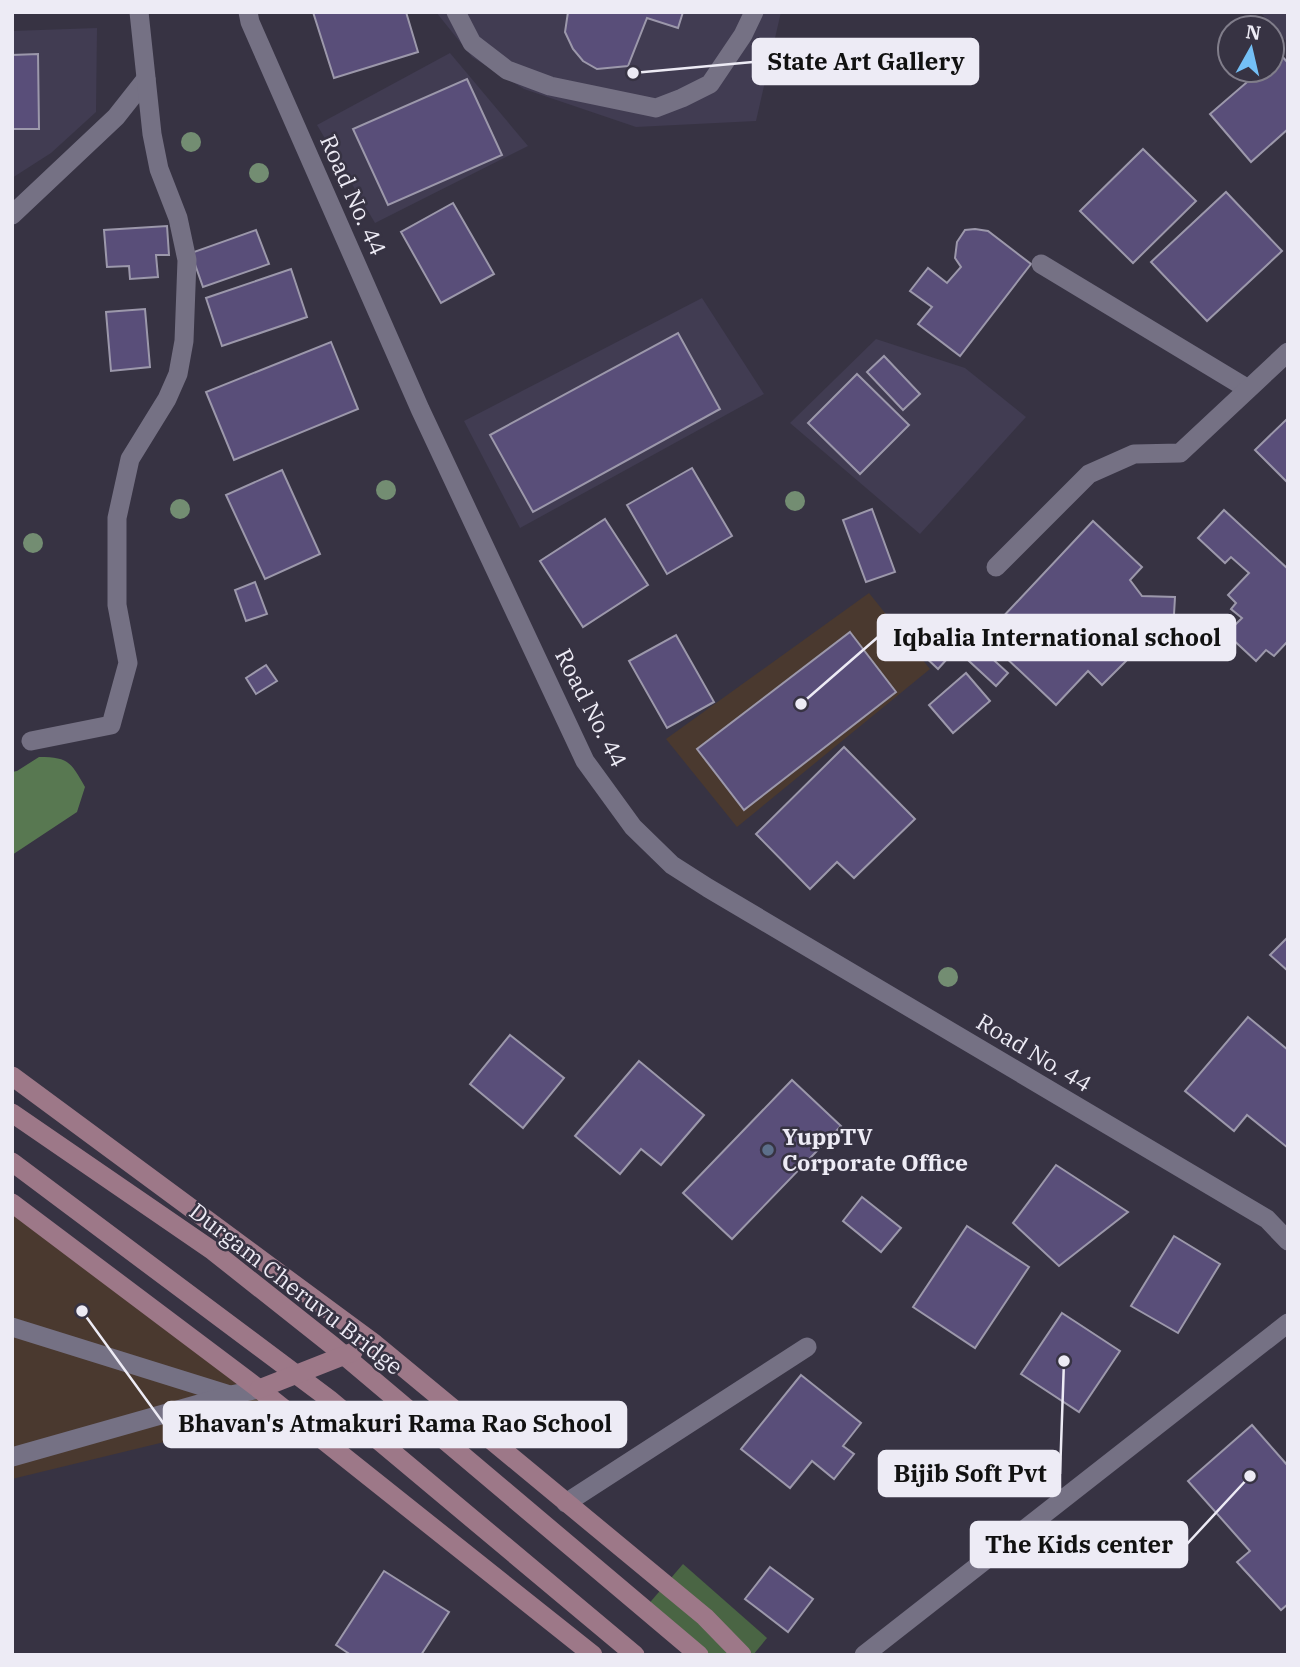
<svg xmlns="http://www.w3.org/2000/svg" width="1300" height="1667" viewBox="0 0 1300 1667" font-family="'IBM Plex Serif',serif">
<rect width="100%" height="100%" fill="#373343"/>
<g fill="#413c52">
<path d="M436,12H781L756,121L636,127L524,89L472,57Z"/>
<path d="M1260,12H1288V43Z"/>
<path d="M97,28L96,112L51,153L12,178V31Z"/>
<path d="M450,53L528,146L375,223L317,125Z"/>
<path d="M702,298L764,394L520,528L464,421Z"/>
<path d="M876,339L965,368L1026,417L920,534L790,423Z"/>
</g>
<g fill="#4a392f">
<path d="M869,593L930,669L737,827L666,739Z"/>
<path d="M12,1210L292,1411L12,1479Z"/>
</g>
<path fill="#4a6544" d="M683,1564L767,1638L753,1655H704L646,1607Z"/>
<path fill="#587851" d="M39,757C68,757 71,762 85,787L77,812L12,855V772L17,771Z"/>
<g fill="#594e79" stroke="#9c98ab" stroke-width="2">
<path d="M313,12H406L418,52L334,78Z"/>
<path d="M568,12H683L678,28L647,18L628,66L597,69L583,61L573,49L565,32Z"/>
<path d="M1272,45L1288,63V129L1251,162L1210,114L1261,70H1272Z"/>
<path d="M38,54L39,129H12V55Z"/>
<path d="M467,79L502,155L388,205L353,129Z"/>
<path d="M1143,149L1196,201L1133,263L1080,211Z"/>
<path d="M1226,192L1282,251L1207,321L1151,262Z"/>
<path d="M453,203L494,274L441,303L401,232Z"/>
<path d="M167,226L169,255H156L158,277L130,279L129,266L107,267L104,230Z"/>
<path d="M975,229L988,231L1031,264L960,356L918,324L932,307L910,291L928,268L947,283L961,267L955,258L957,242L965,230Z"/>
<path d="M256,230L269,264L203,287L191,253Z"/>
<path d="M291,269L307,317L222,346L206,298Z"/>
<path d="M145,309L150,367L111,371L106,312Z"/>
<path d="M678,333L720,409L533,512L490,435Z"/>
<path d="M331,342L358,409L234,460L206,392Z"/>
<path d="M884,356L920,394L903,410L867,372Z"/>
<path d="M857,374L909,425L860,474L808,423Z"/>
<path d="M1288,418V483L1255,450Z"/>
<path d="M692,468L732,536L667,574L627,505Z"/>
<path d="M282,470L320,554L265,579L226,495Z"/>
<path d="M872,509L895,572L866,582L843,520Z"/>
<path d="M1224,510L1288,569V641L1274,656L1266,650L1256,661L1215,623L1221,616L1234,626L1242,618L1231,609L1236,603L1228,595L1249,573L1231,557L1225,563L1198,538Z"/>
<path d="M605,519L648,585L583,627L540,561Z"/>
<path d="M1093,521L1142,567L1130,580L1142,596L1175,597L1172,649L1141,646L1102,685L1088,671L1056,705L984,637Z"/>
<path d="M255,582L267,614L246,621L235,590Z"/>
<path d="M951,621L1008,673L996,686L956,649L938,669L921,653Z"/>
<path d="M850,632L896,692L744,810L697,749Z"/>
<path d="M676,635L714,702L667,728L629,661Z"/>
<path d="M266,665L277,681L256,694L246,678Z"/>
<path d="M966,673L990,701L953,733L929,705Z"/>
<path d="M844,747L915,819L854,878L837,862L810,889L756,834Z"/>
<path d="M1288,937V971L1270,955Z"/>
<path d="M1248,1017L1288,1050V1148L1247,1115L1234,1131L1185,1091Z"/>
<path d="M510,1035L564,1078L523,1128L470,1084Z"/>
<path d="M639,1061L704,1115L661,1165L641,1149L620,1174L575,1136Z"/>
<path d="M792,1080L841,1126L732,1239L683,1193Z"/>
<path d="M1056,1165L1128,1212L1059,1266L1013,1223Z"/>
<path d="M862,1197L901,1228L881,1252L843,1221Z"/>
<path d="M967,1226L1029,1267L975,1348L913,1307Z"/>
<path d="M1174,1236L1220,1264L1178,1333L1131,1306Z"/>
<path d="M1062,1313L1120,1351L1079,1412L1021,1374Z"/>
<path d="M801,1375L861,1423L843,1446L854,1454L834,1479L812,1461L790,1488L741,1449Z"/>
<path d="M1252,1425L1288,1466V1604L1281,1610L1237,1562L1250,1551L1188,1481Z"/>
<path d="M770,1567L813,1599L788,1632L745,1599Z"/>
<path d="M384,1571L449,1612L421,1655H351L336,1645Z"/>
</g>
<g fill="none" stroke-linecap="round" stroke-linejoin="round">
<g stroke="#757184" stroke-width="19">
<path d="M456,12L472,43L507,70L550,86L656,108L682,98L710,84L743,35L754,12"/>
<path d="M12,215L116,117L146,79"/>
<path d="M1041,264L1248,389"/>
<path d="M996,567L1089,474L1134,454L1180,453L1288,352"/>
<path d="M31,741L111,725L128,663L117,605V518L130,459L167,399L178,374L184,341L187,260L178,218L159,169L152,134L139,12"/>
<path d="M12,1327L230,1395"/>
<path d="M12,1457L231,1395L259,1389"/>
<path d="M566,1503L807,1347"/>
</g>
<g stroke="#757184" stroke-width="19">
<path d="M248,12L250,22L420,409L585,761L633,827L672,865L708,888L1267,1219L1288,1241"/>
<path d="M864,1655L1288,1323"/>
</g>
<g stroke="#9d7888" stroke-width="19">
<path d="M12,1076L375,1344L705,1617L742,1655"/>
<path d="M12,1113L213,1251L333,1346L699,1655"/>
<path d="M12,1162L329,1399L635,1655"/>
<path d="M12,1203L259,1389L593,1655"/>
<path d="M259,1389L353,1352"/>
</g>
</g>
<g fill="#738d72">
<circle cx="191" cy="142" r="10"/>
<circle cx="259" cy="173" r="10"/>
<circle cx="386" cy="490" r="10"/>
<circle cx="795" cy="501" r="10"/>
<circle cx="180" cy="509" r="10"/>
<circle cx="33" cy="543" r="10"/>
<circle cx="948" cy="977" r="10"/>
</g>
<circle fill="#5c6f8a" stroke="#373343" stroke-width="2.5" cx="768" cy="1150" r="7"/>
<g text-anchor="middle" stroke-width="5" stroke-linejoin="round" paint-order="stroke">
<g font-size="23" fill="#edebf5" stroke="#373343">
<text transform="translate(353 195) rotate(66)" y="8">Road No. 44</text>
<text transform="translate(591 708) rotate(63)" y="8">Road No. 44</text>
<text transform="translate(1034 1053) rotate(31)" y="8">Road No. 44</text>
<text transform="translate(296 1289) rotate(38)" y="8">Durgam Cheruvu Bridge</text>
</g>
<g font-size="23" font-weight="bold" fill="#edebf5" stroke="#373343" text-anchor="start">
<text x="782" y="1145">YuppTV<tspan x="782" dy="26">Corporate Office</tspan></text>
</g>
</g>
<path fill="none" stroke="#edebf5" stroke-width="2.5" d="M633 73L753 62M801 704L878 637M82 1311L164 1424M1064 1361L1060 1474M1250 1476L1187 1544"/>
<g fill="#edebf5" stroke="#373343" stroke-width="2.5">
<circle cx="633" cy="73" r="7"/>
<circle cx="801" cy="704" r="7"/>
<circle cx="82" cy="1311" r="7"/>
<circle cx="1064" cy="1361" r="7"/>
<circle cx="1250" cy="1476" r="7"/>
</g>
<g fill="#edebf5" stroke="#edebf5" stroke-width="2.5">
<rect x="753" y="39" width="225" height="45" rx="7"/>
<rect x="878" y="615" width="357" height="45" rx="7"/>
<rect x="164" y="1402" width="462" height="45" rx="7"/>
<rect x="879" y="1451" width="181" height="45" rx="7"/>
<rect x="971" y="1522" width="216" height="45" rx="7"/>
</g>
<g font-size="24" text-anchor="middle" font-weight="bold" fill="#111">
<text x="866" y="70">State Art Gallery</text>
<text x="1057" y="646">Iqbalia International school</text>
<text x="395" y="1432">Bhavan's Atmakuri Rama Rao School</text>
<text x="970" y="1482">Bijib Soft Pvt</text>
<text x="1079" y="1553">The Kids center</text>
</g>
<rect width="1300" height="1667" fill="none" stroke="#edebf5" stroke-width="28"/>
<g transform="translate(1251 49) rotate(8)"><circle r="33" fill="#373343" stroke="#807d8a" stroke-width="2"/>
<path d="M0-5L12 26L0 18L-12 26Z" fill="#74c0f6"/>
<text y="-10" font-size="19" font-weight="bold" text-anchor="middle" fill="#edebf5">N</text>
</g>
</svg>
